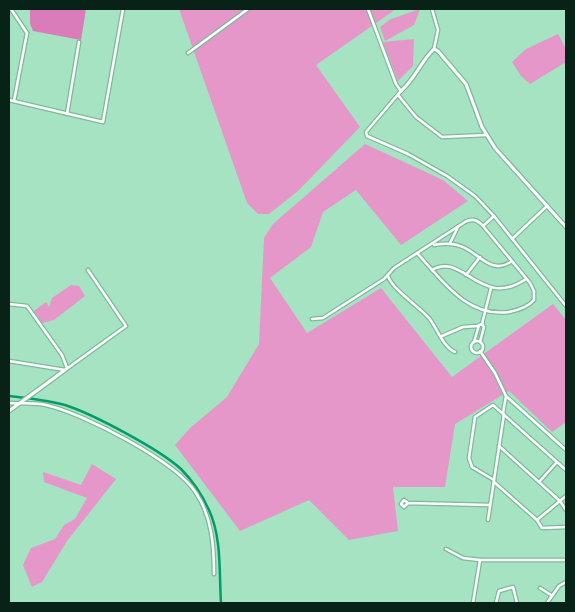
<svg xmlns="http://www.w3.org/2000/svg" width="575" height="612" viewBox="0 0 575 612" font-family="Spectral,serif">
<rect width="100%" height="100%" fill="#a5e3c2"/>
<g fill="#e597c9">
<path d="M179,9H396L316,65L360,127L298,191L269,214H258L247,203Z"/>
<path d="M420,9L414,25L385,41L380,27L391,19Z"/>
<path d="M558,34L566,49V62L530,84L521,76L512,62L526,49Z"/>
<path d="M414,39L413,66L398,81L383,42Z"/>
<path d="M365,144L443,180L468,201L401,245L356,190L323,212L311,247L270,278L307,333L381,288L452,377L553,304L566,320V422L552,432L509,391L455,424L445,487H393L398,531L349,540L309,500L240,531L175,445L190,428L227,397L259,344L264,238L273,224Z"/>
<path d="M71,285L79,286L85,296L54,320L42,323L34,311L46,302L49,307L52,298Z"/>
<path d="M92,464L116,479L67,541L42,582L32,587L23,565L31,548L55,539L64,525L75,519L87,498L44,482L43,472L81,485Z"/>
</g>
<path fill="#d97cb9" d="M30,9H86L81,40L33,31L30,23Z"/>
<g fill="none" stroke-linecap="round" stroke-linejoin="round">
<path stroke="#009d69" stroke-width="2.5" d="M9,396C28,398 46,400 65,405C93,414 159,449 181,469C193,481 202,495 209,510C222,538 219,573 221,603"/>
<defs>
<g id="minor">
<path d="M11,9L27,33L14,101"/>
<path d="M368,9L396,84L401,91L366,132L367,136L408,154L447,176L475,196L494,216L566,306"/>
<path d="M432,9L438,30L434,49"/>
<path d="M188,53L248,9"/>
<path d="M398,95L416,117L442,137L486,135"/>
<path d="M9,100L103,122L123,9"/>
<path d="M67,114L79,42"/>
<path d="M483,226L494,216"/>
<path d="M512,239L546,207"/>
<path d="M450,243L458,227"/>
<path d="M434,245C445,243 455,243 465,248C481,256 493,275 512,261"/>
<path d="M432,270C463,251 480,310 526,279"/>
<path d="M466,275L480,257"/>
<path d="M388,276C392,289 418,306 429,318C437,328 443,347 455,352"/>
<path d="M9,304L27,306L62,355L67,368"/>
<path d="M312,319L323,318L384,279L394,268L465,222C472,218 478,220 483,226L530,283L534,291V300C528,307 519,310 509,312C467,318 442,280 417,253"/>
<path d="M482,324L491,288"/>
<path d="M442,336L463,327L478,326"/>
<circle cx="477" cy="347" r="6"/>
<path d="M474,342L479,325L482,324L484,327L480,342"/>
<path d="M480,351L495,373L506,396L566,450"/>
<path d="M9,361L65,370L126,326L88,270"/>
<path d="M9,403C22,404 34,402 46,405C83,413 177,462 196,493C212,517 214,546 214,574"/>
<path d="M503,413L506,396"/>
<path d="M499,446L560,501L566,510"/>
<path d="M494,480L472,467L469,458L475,417L493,405L566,470"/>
<path d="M494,482L537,520L542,528L566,527"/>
<path d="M539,482L557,462"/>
<path d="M408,503L404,507L401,504L404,500L408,503L490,505"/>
<path d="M488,520L504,414"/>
<path d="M537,520L566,496"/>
<path d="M446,549L463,558L480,560H566"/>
<path d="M540,588L551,595"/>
<path d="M473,603L480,560"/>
<path d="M496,603L499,591L513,587L517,603"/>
<path d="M547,603L559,586L566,582"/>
</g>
<g id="tertiary">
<path d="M401,91C415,79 421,61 434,49L438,51L466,84L482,127L495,148L566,227"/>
<path d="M9,411L65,370"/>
</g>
</defs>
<use href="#minor" stroke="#7db99a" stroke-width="5"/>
<use href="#tertiary" stroke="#7db99a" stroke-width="5.5"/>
<use href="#minor" stroke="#fff" stroke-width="2.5"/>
<use href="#tertiary" stroke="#fff" stroke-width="3"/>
</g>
<rect width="575" height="612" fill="none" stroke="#092217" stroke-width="20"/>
</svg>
